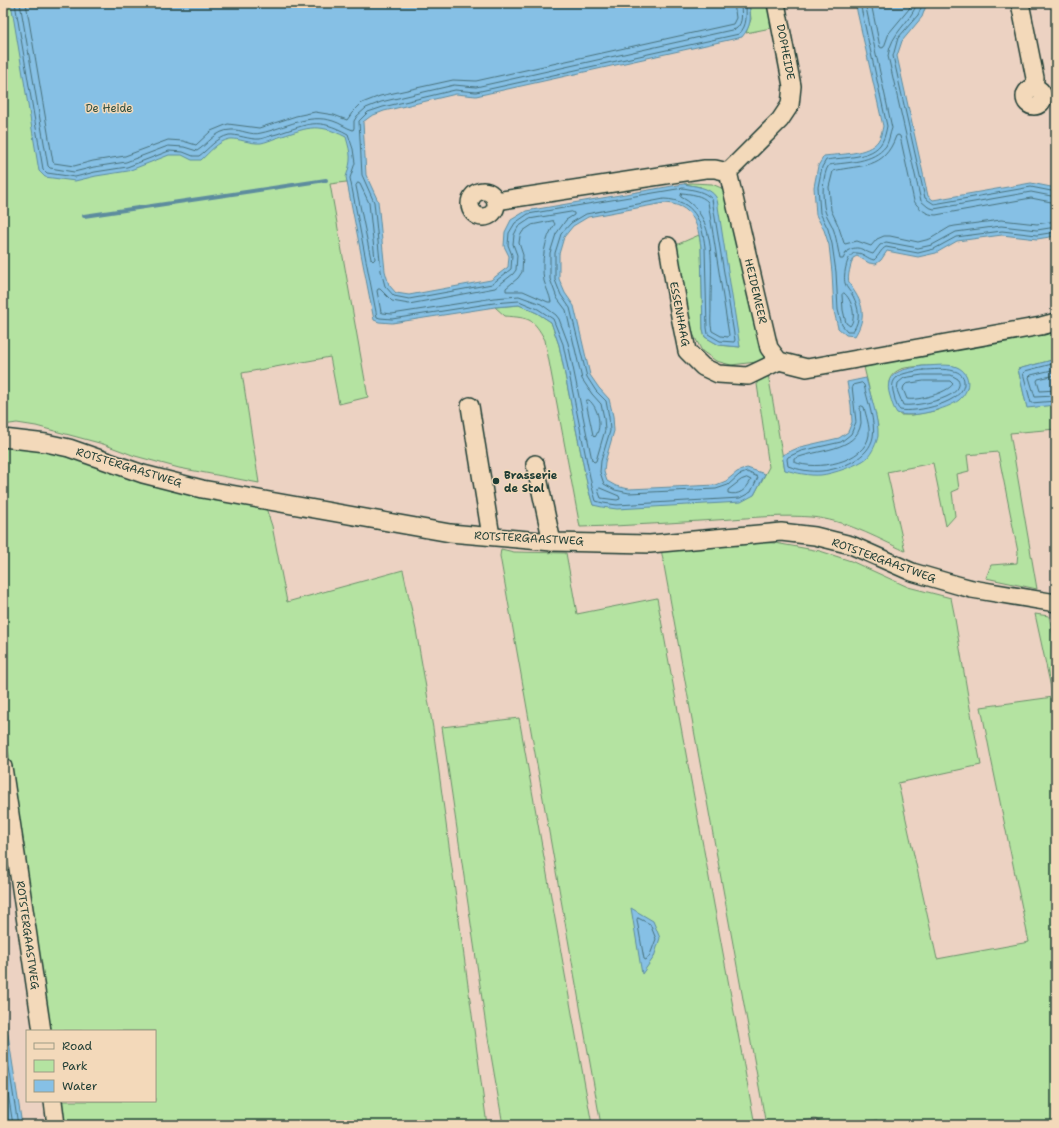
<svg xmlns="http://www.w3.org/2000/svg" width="1059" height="1128" viewBox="0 0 1059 1128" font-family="'Shantell Sans',sans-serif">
<rect width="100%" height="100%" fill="#ecd2c2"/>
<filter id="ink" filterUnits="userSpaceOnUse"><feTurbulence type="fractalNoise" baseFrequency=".025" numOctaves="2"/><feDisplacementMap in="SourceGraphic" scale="8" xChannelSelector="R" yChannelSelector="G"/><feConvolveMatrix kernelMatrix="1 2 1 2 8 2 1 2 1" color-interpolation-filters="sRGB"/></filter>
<g filter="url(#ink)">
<g fill="#b4e3a1" stroke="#6a906a" fill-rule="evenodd">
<path d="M3,3H375L354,181L330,184L368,397L339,404L330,357L242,373L259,483L179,468L135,456L103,444L36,426L17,423L3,425Z"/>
<path d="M749,3H771L776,27L746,33L751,19Z"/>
<path d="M691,183L712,184L726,190L765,361L731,365L716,361L702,351L691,330L676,245L699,235L701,247L703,329L705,337L719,345L740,347L701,187L684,184Z"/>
<path d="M519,305L537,313L551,322L559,345L588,488L593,505L754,495L769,467L756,377L768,374L785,470L878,426L864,367L1011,339L1056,327V359L1018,369L1027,407L1056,405V429L1010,433L1037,589L986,578L991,565L1017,563L1018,552L998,452L967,455L969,471L957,474L959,489L952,492L955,516L946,526L933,463L887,472L905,551C875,537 845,520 811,517C785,515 758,517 732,519C681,522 631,526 580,527L545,340C533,318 530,318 505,316L495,307ZM923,366H953L960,369L939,410L913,415H900C893,400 878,379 901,369C907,367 916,367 923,366Z"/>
<path d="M17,446L58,453L146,484L265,505L272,526L287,602L403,570L416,630L433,728L487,1125H64L61,1101H155V1031H50L3,715V447Z"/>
<path d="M752,542L775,543L820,551L851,561L908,587L951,598L954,613L970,708L981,765L898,783L937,959L1029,942L992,763L981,707L1053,697L1035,614L1049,616L1056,651V1125H878L877,1120L849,1125H828L815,1119L778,1125H766L661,549Z"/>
<path d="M501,549L514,552L566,553L577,614L657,598L755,1125H601L500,556Z"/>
<path d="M519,718L592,1125H503L486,1026L442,727Z"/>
</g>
<g fill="#86c0e5" stroke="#5d8c9e">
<path d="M11,3H749C751,18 752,25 742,37L476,96L456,94L384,111L371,116L363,122L366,175L378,201L385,271L389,285L396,293L409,295L491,280L508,267L509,256L504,246L505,232L511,220L526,211L684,184C694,186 710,187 716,197C718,201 718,208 719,213L740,347L719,345L705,337L703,329L701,247C698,223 692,204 664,203L588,217L573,226L564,237L559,254V279L565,293L574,306L590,375L599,388L609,399L613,416L614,431L605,462L604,472L607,481L616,486L629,489L716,485L726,481L737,472L747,468L765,474L754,495L741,502L617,509L602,507L593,505L588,488L559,345L551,322L537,313L519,305L495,307L392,323L379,322L374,320L346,177C352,159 351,155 346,137C315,121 306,129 276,138C271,140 266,142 261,143C251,144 237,138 230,139C218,141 209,153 201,160H192L182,155H169L128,171L96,176L75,181L45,177L39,171Z"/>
<path d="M856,3H927L922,17L902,41L897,56L928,196L933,200L1031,183L1056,188V236L1037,239L1002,235L957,241L936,253L918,257L887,251L881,260L876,264L869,263L857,256L853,258C851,265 847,276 849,283C851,287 854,290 856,294C865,309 864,321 855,336L846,335L838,328L834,311L832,272L829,245L824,230L816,215L814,187L818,166L824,156C839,154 868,155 878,141C881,137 882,131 883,126L857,11Z"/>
<path d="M1056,359V405L1027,408L1018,369Z"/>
<path d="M923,366C932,366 944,364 954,366C971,371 972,389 959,400C948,409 911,419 897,413C893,408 892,402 890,396C882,371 905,369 923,366Z"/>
<path d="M866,378C870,395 879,418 878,436C877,442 872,453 867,458C859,465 832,474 821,475C809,476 797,473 785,470L782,455L800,447L839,438L848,432L852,422L851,405L847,382Z"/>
<path d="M631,908L653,921L660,938L654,957L642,974Z"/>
<path d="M3,1002L22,1125H3Z"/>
</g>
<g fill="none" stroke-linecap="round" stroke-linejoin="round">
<g stroke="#48717b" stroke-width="1">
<path d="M15,3L43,169L47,173L75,177L95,172L127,167L169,151L183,152L193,156H199C209,149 216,138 229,135C236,134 250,140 260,139C265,138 272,135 277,134C309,124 317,117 348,134L353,149L355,163L350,178L377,317L380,318L392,319L494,303L519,301L538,309L553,319L563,344L592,487L596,501L603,503L617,505L740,498L751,492L758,477L747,472L739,475L728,485L716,489L629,493L615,490L604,484L600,472L601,461L610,431L609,417L606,401L596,391L587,377L570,308L561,295L555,280V253L561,234L571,223L586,214L664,199C694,200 702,221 705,247L707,328L708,334L720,341L734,342L735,340L712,199C704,191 694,190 683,188L528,214L515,223L509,233L508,245L512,255L511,269L492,284L409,299L394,296L385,286L381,271L374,202L362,175L359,121L368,112L383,107L455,90L476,92L739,34C748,25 746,15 746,3"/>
<path d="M20,3L48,166L50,168L74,172L94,167L126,162L168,146L184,147L197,151C208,144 216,130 231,130C241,129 251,136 261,133C285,128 308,113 333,121C340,123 346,128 353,130L354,128V121L357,116L366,108L381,102L454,85L476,87L736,29C744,22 741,13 741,3"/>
<path d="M26,3L53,162L54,163L74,166L93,161L125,156L168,140L183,141L196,145L211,131L228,124L259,128L296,116L315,112L334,115L347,120L352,113L362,103L380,96L453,80L476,81L733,24L736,18L734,3"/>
<path d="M860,3L887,126C886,131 885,137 882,142C873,159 843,157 826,160L822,167L818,187L820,213L828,229L832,244L836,272L838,310L842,325L847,331H853C861,320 859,308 853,296C851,292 846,288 845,283C843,276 847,251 857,253C863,253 868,259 874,260C879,256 881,249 886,247L918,253L934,249L956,237L1002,231L1037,235L1056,232"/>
<path d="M865,3L892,128C890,133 889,141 886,146C873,163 848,162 829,165C822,174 822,199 825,211C827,218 832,224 834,231C837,241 838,250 840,259H843L847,251C860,244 862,251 873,254L880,245L886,242L918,248L932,245L956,232L1001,226L1037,230L1056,227"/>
<path d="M871,3L880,47L882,48L884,47L889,33L909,9L911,3"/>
<path d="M917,3C910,24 891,32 888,56L921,201L928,207L934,209L1031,192L1056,197"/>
<path d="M923,3L918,15L898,38L893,56L925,198L934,204L1031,187L1056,192"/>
<path d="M358,183L360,184L369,203L375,259L373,261L371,259L356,186Z"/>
<path d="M682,193C691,194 702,195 708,202L729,335L728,337L721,336L712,331C710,324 711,316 711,309C710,273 720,216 681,197Z"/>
<path d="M1056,203L1031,198L936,215C927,215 919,209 914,201L900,136L898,135L896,136C884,170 862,164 833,171L829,187L831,210L838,225L844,243L845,244L857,241L871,246L877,239L884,236H890L918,242L930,239L950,227L955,226L1001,220L1037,224L1056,221"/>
<path d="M572,212L574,213V215L566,220L556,234L550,253V279L557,298L566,310L582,379L592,394L601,404L604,418L605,430L596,461L594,462L592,460L568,343L559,319L556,315L541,304L519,296L494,298L392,314L383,313L381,312L377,291L378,289H380L392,301L409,304L495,288L513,274L516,270L517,255L513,244L514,235L518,227L530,219Z"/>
<path d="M553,221L555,224C544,239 541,262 544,281C546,288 550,295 551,302H548L523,291H506V288L518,278L522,272L523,255L519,243L520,236L523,231L532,225Z"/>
<path d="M844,293C852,299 857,318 850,326L846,323L843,310L842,295Z"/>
<path d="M1056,363L1025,371L1023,373L1031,403L1056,401"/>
<path d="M1056,369L1031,375L1029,377L1035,397L1056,396"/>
<path d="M923,370C932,370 945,368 954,371C959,372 964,376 964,381C967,403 915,413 900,410C896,406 895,400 894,395C887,373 907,373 923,370Z"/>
<path d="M923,375H951L958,379C968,398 914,407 903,405L897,390L898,383L904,378Z"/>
<path d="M1056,375L1038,379L1037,381L1040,391L1056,390"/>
<path d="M924,381H950L953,384C947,393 918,401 907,399L903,389L904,386L906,384Z"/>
<path d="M862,383L864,385C867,399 876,423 873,437C869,458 842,469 822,471C811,472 799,470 788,466L787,459L788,457L801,451L841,442L851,434L856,422L852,386L853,385Z"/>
<path d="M587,400H589C598,408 603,426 595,437L593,435L586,402Z"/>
<path d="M862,406L864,407C866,416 870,426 869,435C865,463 816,471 794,462V459C816,449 857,452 861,423C861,418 860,412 860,407Z"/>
<path d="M747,478L751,480C746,490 739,496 728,493V490L741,480Z"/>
<path d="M600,488L619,496L620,499L617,500L601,498L598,490Z"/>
<path d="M638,918L650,924L656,939L650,955L646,960L644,959L637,920Z"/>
<path d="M3,1028L18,1125"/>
<path d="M3,1061L13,1125"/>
</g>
<path stroke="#5d8c9e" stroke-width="4" d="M84,216L326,180"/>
<defs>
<g id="minor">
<path d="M1020,3L1035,78L1034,88"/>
<circle cx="1034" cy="97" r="9"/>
<path d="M728,172L780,120L790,105L792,86L776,3"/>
<circle cx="483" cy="204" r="13"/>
<path d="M496,201L705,169H715L728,172L769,348L779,361L807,368L1041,326L1056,322"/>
<path d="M668,246L680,316L687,351L703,367L718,374L748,376L779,361"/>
<path d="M470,406L491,536"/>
<path d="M3,438L46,443L69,448L143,474L202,489L450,533L552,542L650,544L781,532L815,536L851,545L912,572L957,585L972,589L1056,603"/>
<path d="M535,464L552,542"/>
<path d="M3,767L42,1031"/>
<path d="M53,1101L56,1125"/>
</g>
</defs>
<use href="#minor" stroke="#1f3d34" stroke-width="20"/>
<use href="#minor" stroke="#f3d9ba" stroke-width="17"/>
</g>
</g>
<circle fill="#1f3d34" stroke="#f3d9ba" stroke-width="1.5" cx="496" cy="481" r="4"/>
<g text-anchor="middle" stroke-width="3" stroke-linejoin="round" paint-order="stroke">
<g font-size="11" fill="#1f3d34" stroke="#f3d9ba">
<text transform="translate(786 52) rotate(79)" y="4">DOPHEIDE</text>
<text transform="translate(756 291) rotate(77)" y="4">HEIDEMEER</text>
<text transform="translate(680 314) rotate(79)" y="4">ESSENHAAG</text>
<text transform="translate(129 467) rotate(17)" y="4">ROTSTERGAASTWEG</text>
<text transform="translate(529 538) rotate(3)" y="4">ROTSTERGAASTWEG</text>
<text transform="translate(884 560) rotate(20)" y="4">ROTSTERGAASTWEG</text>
<text transform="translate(28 935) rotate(82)" y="4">ROTSTERGAASTWEG</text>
</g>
<g font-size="11" fill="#2e4e3f" stroke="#f3d9ba">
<text x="109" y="112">De Heide</text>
</g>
<g font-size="11" font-weight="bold" fill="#1f3d34" stroke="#f3d9ba" text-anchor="start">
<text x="504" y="479">Brasserie<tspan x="504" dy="13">de Stal</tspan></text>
</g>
</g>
<rect width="1059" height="1128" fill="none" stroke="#f3d9ba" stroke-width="16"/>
<rect x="8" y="8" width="1043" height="1112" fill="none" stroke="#1f3d34" stroke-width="1.5" filter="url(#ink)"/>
<rect x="26" y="1030" width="130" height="72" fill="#f3d9ba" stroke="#9e9b84"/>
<rect x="34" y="1043" width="20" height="6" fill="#f3d9ba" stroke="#9e9b84"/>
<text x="62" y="1050" font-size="12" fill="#1f3d34">Road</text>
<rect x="34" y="1060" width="20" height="12" fill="#b4e3a1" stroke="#9e9b84"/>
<text x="62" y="1070" font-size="12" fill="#1f3d34">Park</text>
<rect x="34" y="1080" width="20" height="12" fill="#86c0e5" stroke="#9e9b84"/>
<text x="62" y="1090" font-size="12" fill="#1f3d34">Water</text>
</svg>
